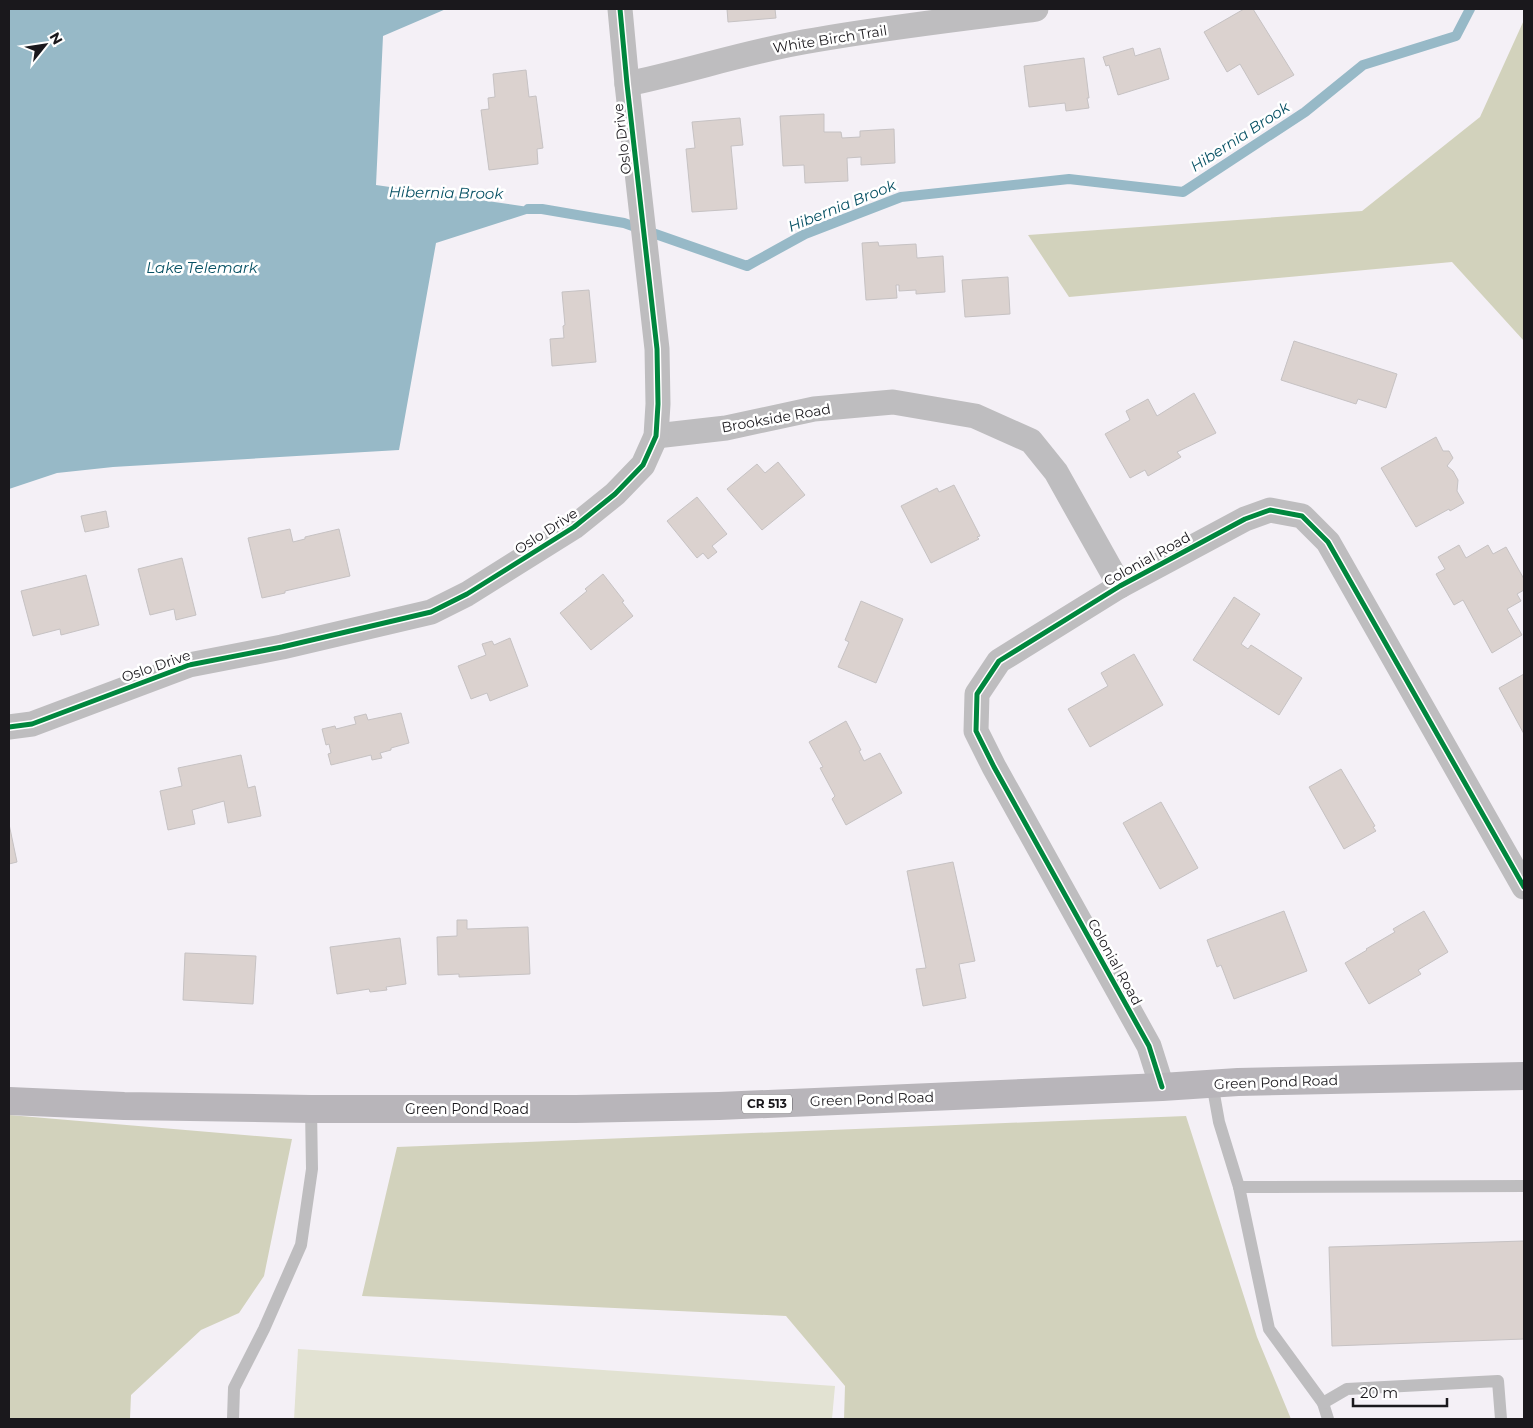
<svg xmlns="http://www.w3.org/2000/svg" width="1533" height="1428" viewBox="0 0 1533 1428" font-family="Montserrat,sans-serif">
<rect width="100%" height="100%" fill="#f4f0f6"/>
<path fill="#e2e2d2" d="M298,1349L835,1386L832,1419H294Z"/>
<g fill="#d2d2bc">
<path d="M1524,20V341L1452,262L1069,297L1028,235L1362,211L1480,117Z"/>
<path d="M9,1115L292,1139L264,1276L239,1313L201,1330L131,1395L130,1419H9Z"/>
<path d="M1186,1116L1257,1337L1291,1419H844L845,1386L786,1316L362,1296L397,1147Z"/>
</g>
<path fill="#97b9c7" d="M9,9H446L383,36L376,185L542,209L436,243L399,450L113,467L57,473L9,489Z"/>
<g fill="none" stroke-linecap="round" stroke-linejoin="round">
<path stroke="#97b9c7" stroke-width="10" d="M528,209H542L624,223L747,266L805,234L901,197L1069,179L1183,192L1305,112L1363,65L1456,36L1470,9"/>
</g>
<g fill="#dbd2cf" stroke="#c6c2c3">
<path d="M727,9H775L776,18L728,22Z"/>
<path d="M1244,9H1253L1294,75L1258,95L1240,64L1227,72L1204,32Z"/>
<path d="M1133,48L1135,56L1160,48L1169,79L1118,95L1109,65L1106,66L1103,57Z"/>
<path d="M1084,58L1089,98H1087L1089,108L1066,111L1065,103L1029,107L1024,66Z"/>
<path d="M526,70L529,97L536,96L543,148L537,149L538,164L489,170L481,110L489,109L488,98L495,97L493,74Z"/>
<path d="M824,114V132H841L842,138L860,137V131L894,129L895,163L861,165V157L847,158L848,181L805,183L804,165L783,166L780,116Z"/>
<path d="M740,118L743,145L731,146L737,209L692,212L686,149L695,148L692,122Z"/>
<path d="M878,242L879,246L916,244L917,258L943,256L945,292L916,294V290L899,291V285H896L897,298L866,300L862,243Z"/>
<path d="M1008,277L1010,314L965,317L962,280Z"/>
<path d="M589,290L596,362L552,366L550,339L564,338L563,326L565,325L562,292Z"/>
<path d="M1294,341L1397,374L1386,408L1358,399L1356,404L1281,380Z"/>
<path d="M1194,393L1216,433L1177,452L1181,457L1148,476L1145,470L1130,478L1105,434L1130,420L1126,411L1148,399L1157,416Z"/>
<path d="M1436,437L1443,451H1449L1453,458L1447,466L1453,471L1458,480L1457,491L1464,503L1450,511L1449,509L1416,527L1381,468Z"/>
<path d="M778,462L805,495L762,530L727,489L757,464L765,473Z"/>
<path d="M954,485L980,536L977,537L979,539L931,563L901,506L937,488L939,492Z"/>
<path d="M697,497L727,534L712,546L717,552L708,559L703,553L697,558L667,521Z"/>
<path d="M106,511L109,527L85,532L81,516Z"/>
<path d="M290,529L293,542L305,539V537L339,529L350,576L285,591V593L262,598L248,538Z"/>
<path d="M1459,545L1466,558L1488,545L1493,554L1506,547L1524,579V590L1517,594L1521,601L1507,609L1522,635L1492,653L1463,600L1454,605L1436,574L1445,569L1438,557Z"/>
<path d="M182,558L196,615L176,620L174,609L150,615L138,569Z"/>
<path d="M603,574L624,601L622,602L633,616L591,650L560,613L587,591L585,589Z"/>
<path d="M86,575L99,625L61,635L60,629L33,636L21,591Z"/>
<path d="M1234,597L1260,614L1241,644L1248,649L1251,645L1302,678L1279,715L1193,660Z"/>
<path d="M861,601L903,619L876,683L838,667L849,642L845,640Z"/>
<path d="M510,638L528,686L490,701L487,693L471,699L458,666L486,655L482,644L492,641L494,645Z"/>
<path d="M1134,654L1163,705L1090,747L1068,709L1108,686L1101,673Z"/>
<path d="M1524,674V734L1499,688Z"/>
<path d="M401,713L409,743L391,748V750L380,753L382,758L372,760L371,755L331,765L328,754L331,753L329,744L326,745L322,729L335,726L336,729L356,724L354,717L366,714L368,720Z"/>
<path d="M846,721L861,750L859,751L864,761L880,753L902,793L846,825L832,799L835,796L820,768L823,767L809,742Z"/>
<path d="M241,755L248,788L255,786L261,816L228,823L224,801L192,810L195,824L168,830L160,791L182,786L178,768Z"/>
<path d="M1341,769L1375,826L1373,827L1376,831L1344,849L1309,787Z"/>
<path d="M1161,802L1198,868L1160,889L1123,823Z"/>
<path d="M9,824L17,862L9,864Z"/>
<path d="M953,862L975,961L959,964L966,998L923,1006L916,969L926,968L907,871Z"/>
<path d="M1284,911L1307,971L1234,999L1221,965L1217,967L1207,940Z"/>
<path d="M1424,911L1448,952L1418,970L1421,974L1369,1004L1345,963L1367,950L1366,949L1395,932L1393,929Z"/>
<path d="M457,920H467V929L528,927L530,974L459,977V974L438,975L437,937L457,936Z"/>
<path d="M400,938L406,984L386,987L387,990L370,992L369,989L337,994L330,947Z"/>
<path d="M185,953L256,956L253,1004L183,1000Z"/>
<path d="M1524,1241V1339L1332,1346L1329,1247Z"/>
</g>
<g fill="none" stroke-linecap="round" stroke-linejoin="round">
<g stroke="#bebdbf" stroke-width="12">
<path d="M1212,1083L1219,1122L1239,1187L1524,1186"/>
<path d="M1239,1187L1269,1329L1323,1403L1328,1419"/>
<path d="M1323,1403L1347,1389L1498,1381L1501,1419"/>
<path d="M233,1419L234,1388L264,1329L301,1245L312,1169L311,1109"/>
</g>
<g stroke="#bebdbf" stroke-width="25">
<path d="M627,84C690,71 751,50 815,40C888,27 962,19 1036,9"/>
<path d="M656,436L726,428L814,409L893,402L975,416L1031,441L1056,472L1120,586"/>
<path d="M9,727L32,724L189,665L282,647L431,612L467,594L574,527L615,494L643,465L656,436L658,404L657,349L627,84L620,9"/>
<path d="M1162,1087L1149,1046L994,767L976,731L977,694L999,661L1120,586L1245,519L1270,510L1302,516L1328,542L1524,887"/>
</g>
<path stroke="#b8b5ba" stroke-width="28" d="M9,1101L124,1106L311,1109H576L719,1106L1162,1087L1238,1082L1524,1076"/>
<defs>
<g id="cycleway">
<path d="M9,727L32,724L189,665L282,647L431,612L467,594L574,527L615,494L643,465L656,436L658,404L657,349L627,84L620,9"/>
<path d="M1162,1087L1149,1046L994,767L976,731L977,694L999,661L1120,586L1245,519L1270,510L1302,516L1328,542L1524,887"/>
</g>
</defs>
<use href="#cycleway" stroke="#fff" stroke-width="8"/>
<use href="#cycleway" stroke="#00873e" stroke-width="5"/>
</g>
<g text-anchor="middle" stroke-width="5" stroke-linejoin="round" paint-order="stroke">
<rect fill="#fff" stroke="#5f5d60" stroke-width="1" x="742" y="1094.5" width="50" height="19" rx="4"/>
<g font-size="12" font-weight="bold" fill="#1a181c">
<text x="767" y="1108">CR 513</text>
</g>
<g font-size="14" fill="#1a181c" stroke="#fff">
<text transform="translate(830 39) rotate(-9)" y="5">White Birch Trail</text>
<text transform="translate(622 139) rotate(-97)" y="5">Oslo Drive</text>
<text transform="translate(776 418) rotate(-10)" y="5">Brookside Road</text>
<text transform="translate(546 531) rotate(-33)" y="5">Oslo Drive</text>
<text transform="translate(1147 559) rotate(-29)" y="5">Colonial Road</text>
<text transform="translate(156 666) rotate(-19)" y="5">Oslo Drive</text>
<text transform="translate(1115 962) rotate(61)" y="5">Colonial Road</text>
<text transform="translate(1276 1082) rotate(-2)" y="5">Green Pond Road</text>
<text transform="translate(872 1099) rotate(-2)" y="5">Green Pond Road</text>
<text x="467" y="1114">Green Pond Road</text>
</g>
<g font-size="15" font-style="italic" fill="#075164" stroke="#fff">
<text transform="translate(1240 137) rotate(-33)" y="5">Hibernia Brook</text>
<text transform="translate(446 193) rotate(1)" y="5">Hibernia Brook</text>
<text transform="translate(842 206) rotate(-22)" y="5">Hibernia Brook</text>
<text x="202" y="273">Lake Telemark</text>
</g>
</g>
<rect width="1533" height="1428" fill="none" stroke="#1a181c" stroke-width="20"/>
<g transform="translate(45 45) rotate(60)" stroke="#ffffff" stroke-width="4" paint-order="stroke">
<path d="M0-4L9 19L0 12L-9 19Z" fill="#1a181c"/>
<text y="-8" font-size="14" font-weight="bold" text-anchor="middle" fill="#1a181c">N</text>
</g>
<path d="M1353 1398v8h94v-8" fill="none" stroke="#1a181c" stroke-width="2.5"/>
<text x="1360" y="1398" font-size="15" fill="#1a181c" stroke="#ffffff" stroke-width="4" paint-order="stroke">20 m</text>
</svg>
